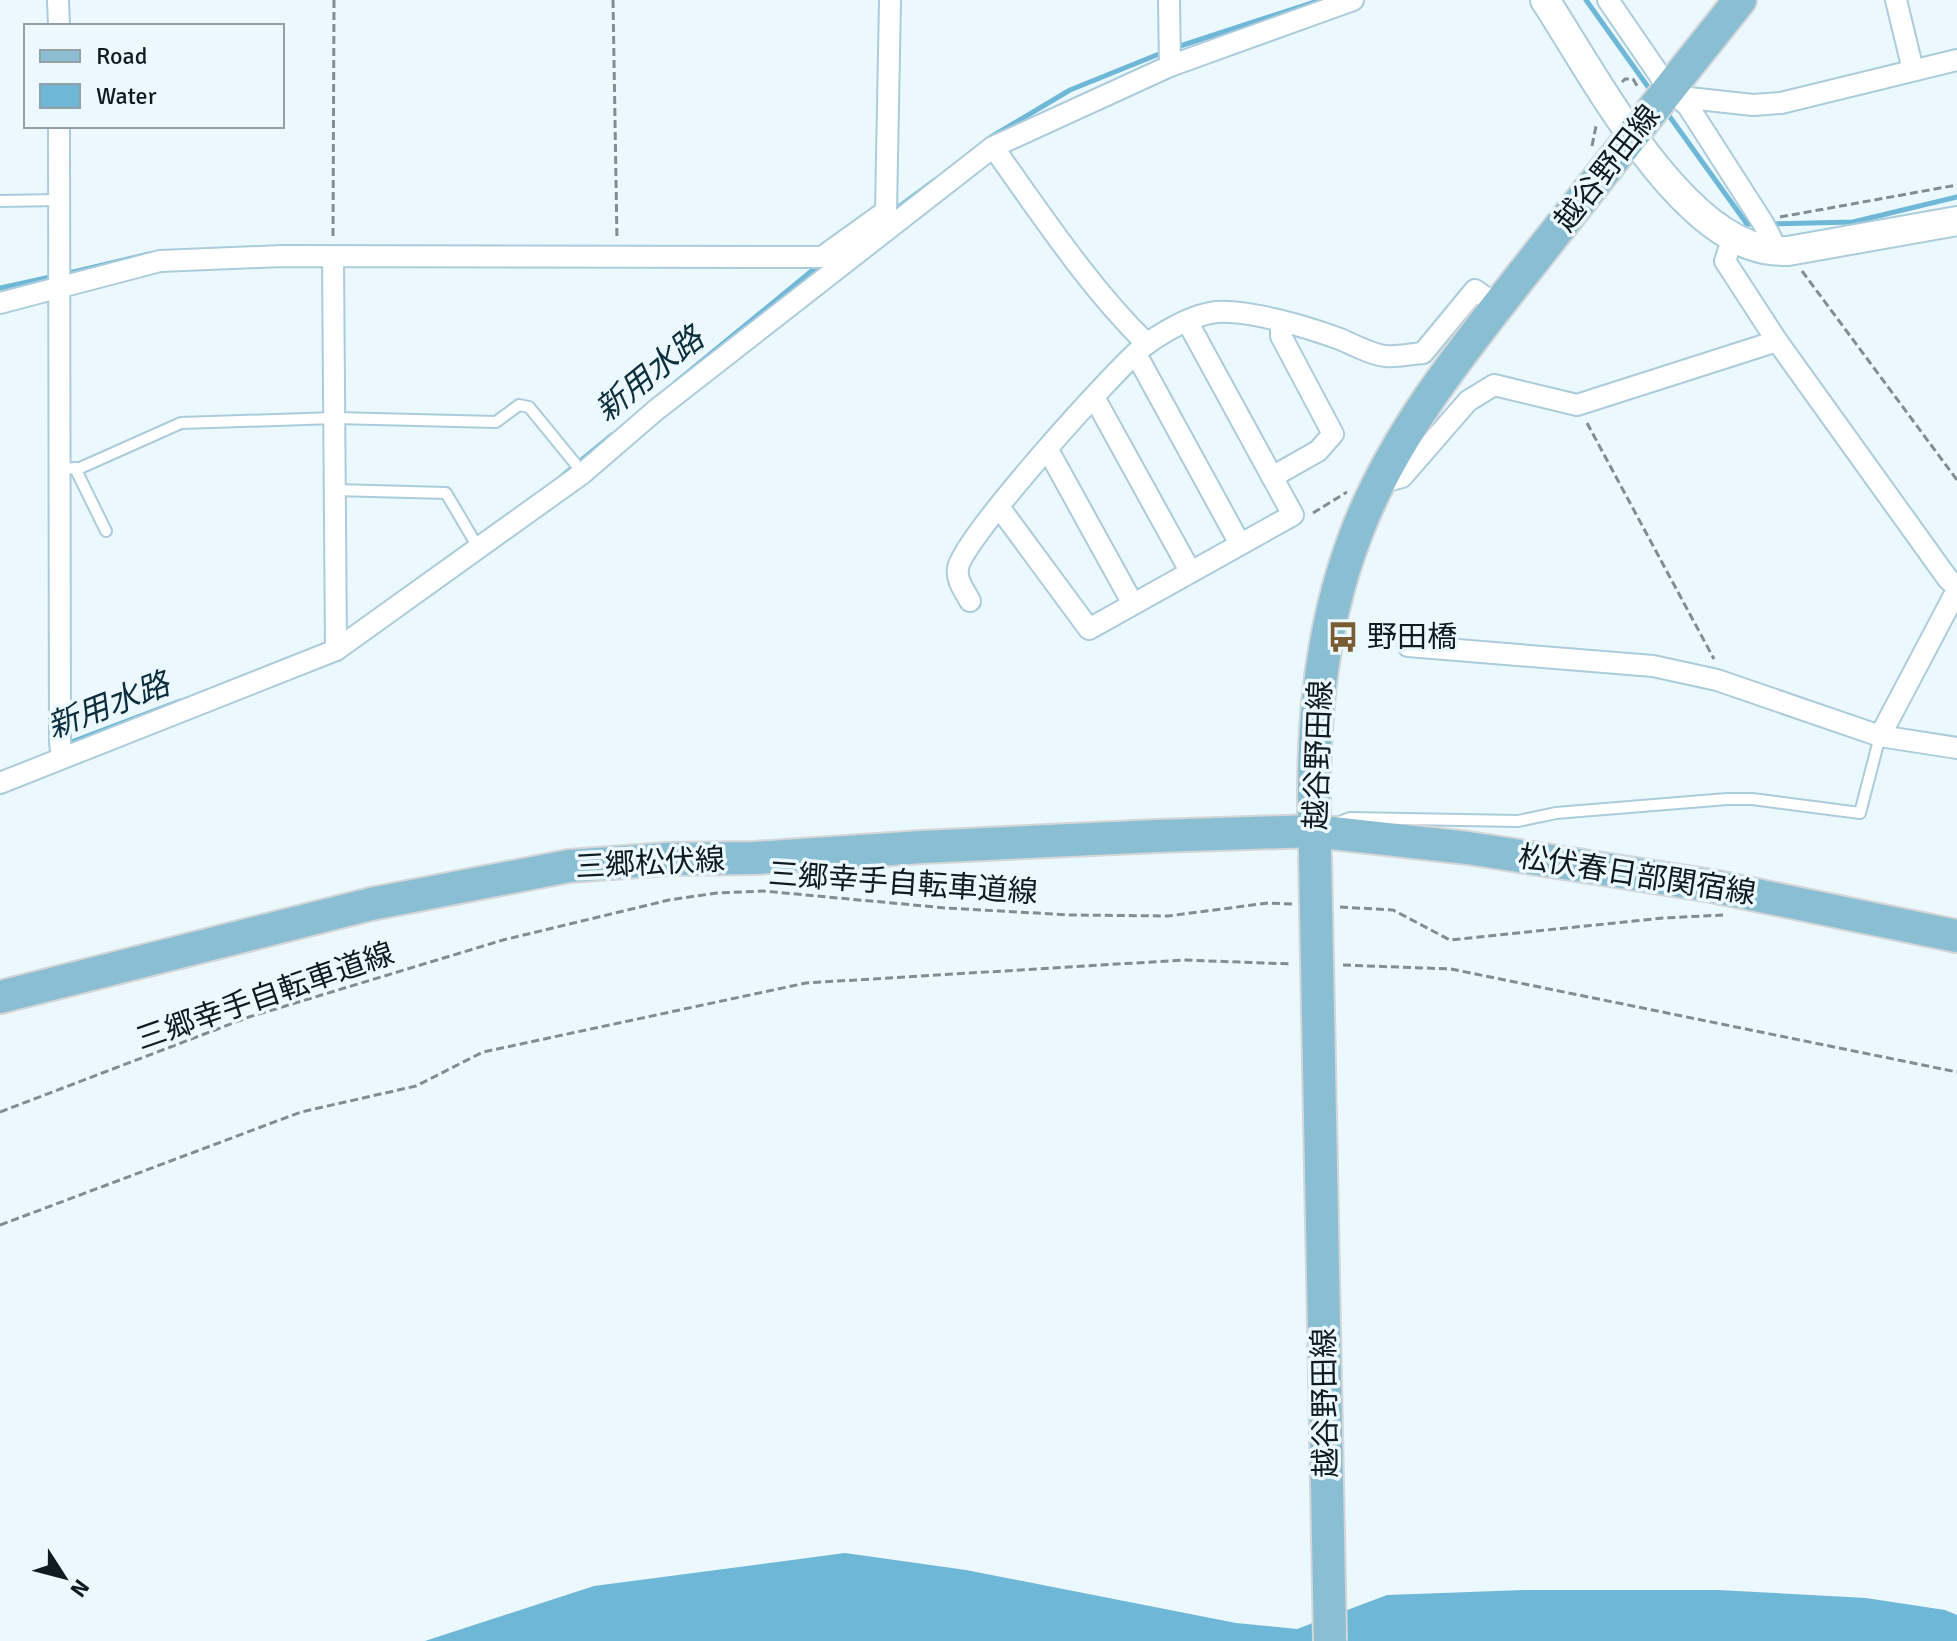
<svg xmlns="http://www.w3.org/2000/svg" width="1957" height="1641" viewBox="0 0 1957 1641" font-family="Signika,'Noto Sans JP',sans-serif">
<rect width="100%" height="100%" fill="#ebf8fe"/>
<path fill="#6fb7d6" d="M845,1553L966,1570L1236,1623L1297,1629L1387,1595L1524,1590H1718L1866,1598L1945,1610L1957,1615V1641H425L594,1586Z"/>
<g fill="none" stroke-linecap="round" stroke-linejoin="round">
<g stroke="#6fb7d6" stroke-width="5">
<path d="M1586,0L1651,91"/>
<path d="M1174,48L1321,0"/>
<path d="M1667,113L1747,224H1755"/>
<path d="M991,137L1070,90L1164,52"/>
<path d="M892,212L935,180"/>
<path d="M1769,224L1853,222L1957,197"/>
<path d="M65,274L149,254"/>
<path d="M0,288L55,276"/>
<path d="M675,383L819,265"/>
<path d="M561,477L612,435"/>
<path d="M66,744L180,701"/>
</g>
<defs>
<g id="lane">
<path d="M0,201L59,200"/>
<path d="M75,468L106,531"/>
<path d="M59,469L80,468L181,423L335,418L496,422L519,405L529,407L583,473"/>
<path d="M335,490L446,493L479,549"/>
<path d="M1337,823L1350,818L1518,821L1556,813L1727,799H1752L1860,813L1880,736"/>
</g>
<g id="street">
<path d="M58,0L59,26"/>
<path d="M890,0L886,211L890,222"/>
<path d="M1169,0L1170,66"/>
<path d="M1608,0L1669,89L1688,106L1763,223L1771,238L1764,249"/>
<path d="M1896,0L1913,70"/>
<path d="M1680,97L1753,105L1781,103L1957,60"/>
<path d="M59,126L60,742L62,758"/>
<path d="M993,147C1041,214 1088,286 1147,344"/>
<path d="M1733,237L1725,261L1777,341L1948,579L1957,587"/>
<path d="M333,258L336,650"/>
<path d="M0,303L160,261L282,256L822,257L886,211"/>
<path d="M1136,354L1240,544"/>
<path d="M1094,397L1190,571"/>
<path d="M1048,450L1133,604"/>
<path d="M1272,477L1318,451L1333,434L1281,336V322"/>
<path d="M1381,477L1391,480L1402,477L1468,401L1494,385L1577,405L1777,341"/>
<path d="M999,507L1089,629L1293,515L1187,321"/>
<path d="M970,601C964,590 956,580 958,568C963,538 1116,368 1145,345C1165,331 1192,315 1216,312C1248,309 1310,328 1340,339C1354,345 1372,355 1386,356C1398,357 1411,354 1423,353L1475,290L1498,306"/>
<path d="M1408,646L1653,666L1717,680L1880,736L1957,748"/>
<path d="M1880,736L1957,590"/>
<path d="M0,783L336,650L583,473L656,410L993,147L1170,66L1353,0"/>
</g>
<path id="secondary" d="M1545,0C1592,72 1675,231 1764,249C1772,251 1780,251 1788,251L1957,221"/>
<g id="primary">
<path d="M1315,850C1311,743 1317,636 1356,534C1395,431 1469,342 1537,256C1604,171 1672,85 1740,0"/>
<path d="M0,997L371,904L569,866L667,859L754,858L922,847L1157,836L1314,831L1468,848L1712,886L1957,936"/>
</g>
</defs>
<use href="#lane" stroke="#abccdb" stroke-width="14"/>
<use href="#street" stroke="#abccdb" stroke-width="24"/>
<use href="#secondary" stroke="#abccdb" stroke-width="32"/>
<use href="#primary" stroke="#d4d6d7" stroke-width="36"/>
<g stroke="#808d93" stroke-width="3" stroke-dasharray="8 4" stroke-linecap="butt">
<path d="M613,0L617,240"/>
<path d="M1622,82L1625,79H1633L1639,89"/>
<path d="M1592,146L1596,126"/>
<path d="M1780,217L1957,185"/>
<path d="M333,236L334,0"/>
<path d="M1802,271L1957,480"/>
<path d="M1587,423L1714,659"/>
<path d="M1313,513L1347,492"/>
<path d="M1340,907L1393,910L1450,940L1663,918L1723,915"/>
<path d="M1343,965L1451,969L1957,1072"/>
<path d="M0,1112L249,1017L503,940L669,900L717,893L763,891L946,908L1071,915L1168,916L1268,903L1292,904"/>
<path d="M0,1225L301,1112L416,1086L483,1052L806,983L1184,960L1292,964"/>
</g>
<use href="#lane" stroke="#fff" stroke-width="10"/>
<use href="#street" stroke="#fff" stroke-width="20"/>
<use href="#secondary" stroke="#fff" stroke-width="28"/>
<use href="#primary" stroke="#89bed3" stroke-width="32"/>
<defs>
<path id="primary-bridge" d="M1315,855L1330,1641"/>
</defs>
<use href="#primary-bridge" stroke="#d4d6d7" stroke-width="36" stroke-linecap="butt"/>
<use href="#primary-bridge" stroke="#89bed3" stroke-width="32"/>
</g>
<defs>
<symbol id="bus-bare" viewBox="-9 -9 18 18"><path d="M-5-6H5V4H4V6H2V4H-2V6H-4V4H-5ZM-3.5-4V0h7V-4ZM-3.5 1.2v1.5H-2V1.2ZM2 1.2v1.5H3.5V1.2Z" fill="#795d30" stroke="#ebf8fe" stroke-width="2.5" paint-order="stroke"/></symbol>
</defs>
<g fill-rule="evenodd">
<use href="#bus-bare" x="1321" y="615" width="44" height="44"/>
</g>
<g text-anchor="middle" stroke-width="7" stroke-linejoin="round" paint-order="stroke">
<g font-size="30" fill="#0f1b21" stroke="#ebf8fe">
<text transform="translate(1607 168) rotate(-52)" y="10">越谷野田線</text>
<text transform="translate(1318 755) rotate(-88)" y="10">越谷野田線</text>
<text transform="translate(650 863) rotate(-3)" y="10">三郷松伏線</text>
<text transform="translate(1637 875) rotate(9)" y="10">松伏春日部関宿線</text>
<text transform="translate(903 883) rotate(4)" y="10">三郷幸手自転車道線</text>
<text transform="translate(265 996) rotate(-19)" y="10">三郷幸手自転車道線</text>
<text transform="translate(1325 1403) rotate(-91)" y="10">越谷野田線</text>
</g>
<g font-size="30" fill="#0f1b21" stroke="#ebf8fe" text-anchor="start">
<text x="1367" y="647">野田橋</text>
</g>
<g font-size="32" font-style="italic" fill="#0d2f3d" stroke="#ebf8fe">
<text transform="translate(649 374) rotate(-39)" y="11">新用水路</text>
<text transform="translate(108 705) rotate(-21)" y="11">新用水路</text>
</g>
</g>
<rect x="24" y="24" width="260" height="104" fill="#ebf8fe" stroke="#93a0a6" stroke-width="2"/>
<rect x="40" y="50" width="40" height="12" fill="#89bed3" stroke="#93a0a6" stroke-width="2"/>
<text x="96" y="64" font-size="24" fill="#0f1b21">Road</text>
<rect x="40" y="84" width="40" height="24" fill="#6fb7d6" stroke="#93a0a6" stroke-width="2"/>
<text x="96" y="104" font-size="24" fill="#0f1b21">Water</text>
<g transform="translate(64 1577) rotate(126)" stroke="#ebf8fe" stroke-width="6" paint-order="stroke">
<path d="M0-6L14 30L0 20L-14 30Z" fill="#0f1b21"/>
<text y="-12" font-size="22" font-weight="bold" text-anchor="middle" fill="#0f1b21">N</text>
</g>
</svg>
